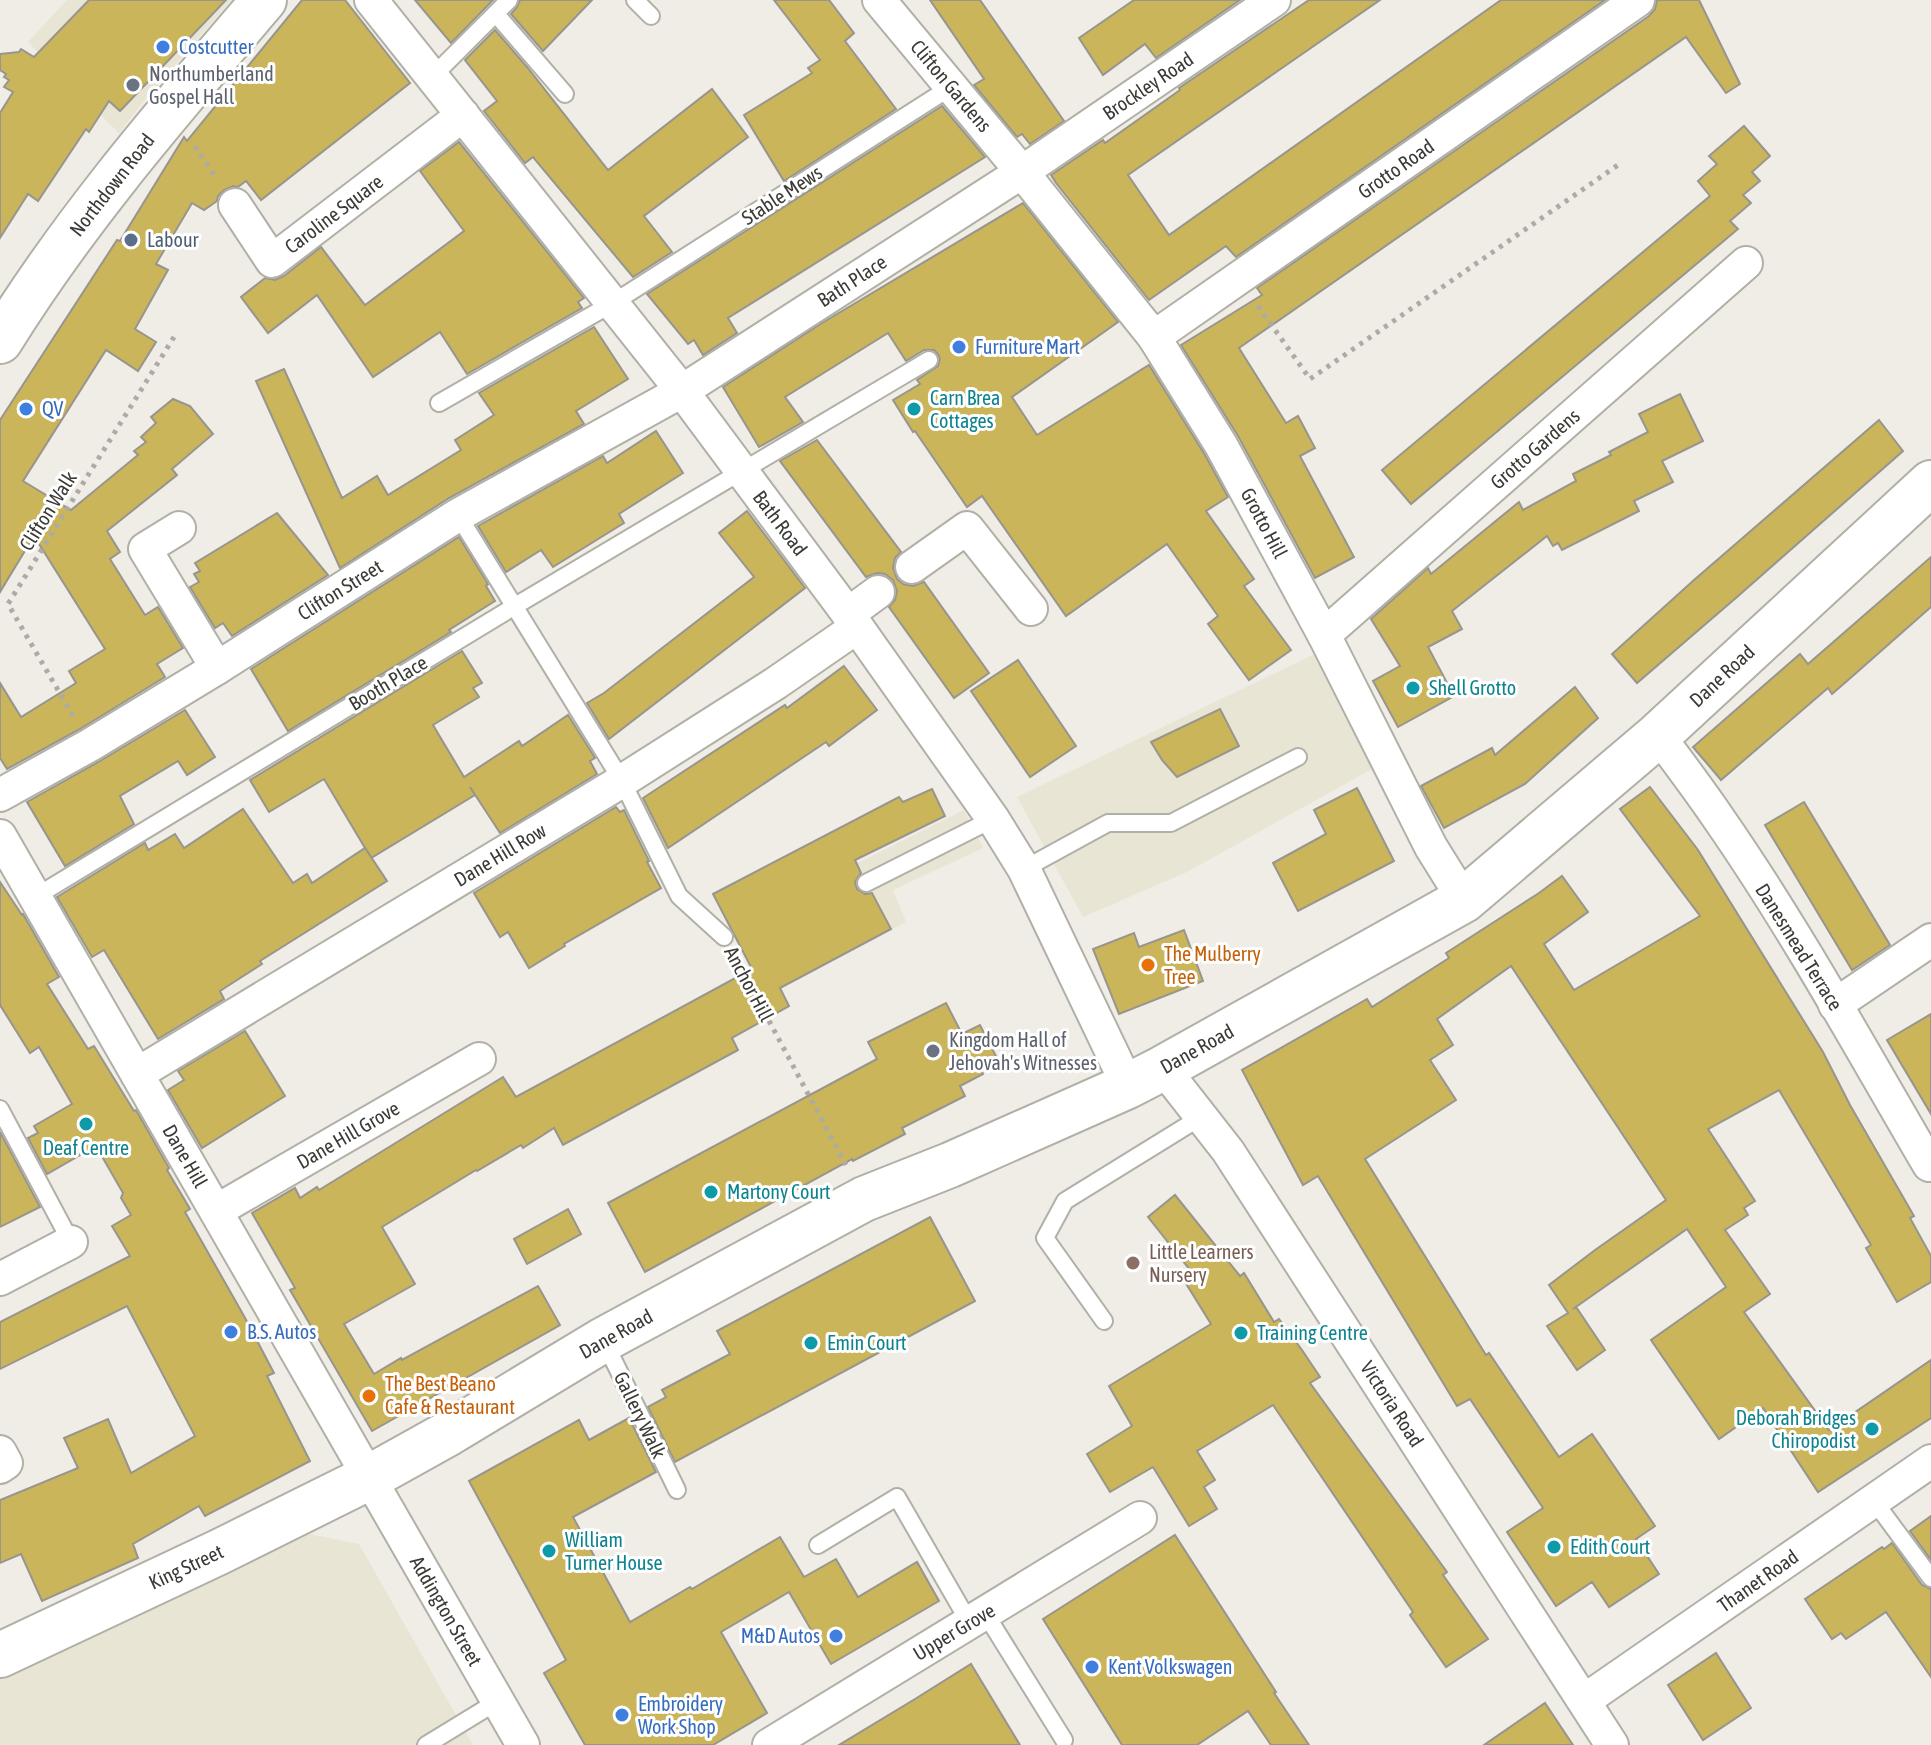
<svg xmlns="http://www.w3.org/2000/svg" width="1931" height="1745" viewBox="0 0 1931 1745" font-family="'Asap Condensed',sans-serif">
<rect width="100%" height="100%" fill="#efede5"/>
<g fill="#e8e5d5">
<path d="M67,0H231L139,107L119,133L28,42Z"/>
<path d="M1317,653L1372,769L1187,872L1083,917L1017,797Z"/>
<path d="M964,810L983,848L893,890L906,922L818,967L794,895Z"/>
<path d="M309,1534L359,1544L473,1745H0V1678Z"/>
</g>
<g fill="#cab55a" stroke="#97958d" stroke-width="2">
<path d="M89,0H226L120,111L109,101L89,132L86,129L38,201L28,194L0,238V113L13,92L4,87L9,80L4,77L6,74L0,70V54L19,52L21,49L34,57Z"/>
<path d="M302,0H345L410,83L261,200L246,181L238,187L233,186L224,190L218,196L217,201L204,210L192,203L156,264L168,270L135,329L156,342L138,371L106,350L23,481L71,510L138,455L134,451L146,442L141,437L156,423L151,417L173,399L190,406L213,434L172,469L177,475L107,531L120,552L110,559L145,615L158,607L183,648L157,664L165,677L80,729L7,769L0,758V683L21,717L76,683L69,671L105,649L34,536L0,592V420L117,240L120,241L184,137L187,141Z"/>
<path d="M415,0H493L451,43Z"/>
<path d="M520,0H592L543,51L511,14L517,7Z"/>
<path d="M774,0H829L854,33L845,41L896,109L784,181L744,115L812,73L808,68L820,60Z"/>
<path d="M930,0H980L1064,121L1030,144L1022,134L1017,137L974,85L984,79Z"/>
<path d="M1134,0H1240L1156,58L1145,44L1103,75L1079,38Z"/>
<path d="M1309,0H1380L1128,175L1169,235L1501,0H1605L1236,257L1226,246L1149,300L1056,183L1051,175L1103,140L1105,143L1180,90L1179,88Z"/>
<path d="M1657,0H1699L1740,84L1726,93L1686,37L1239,348L1286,423L1298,416L1315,448L1300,456L1354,557L1315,578L1238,436L1181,345L1262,295L1257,288L1649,16L1655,9Z"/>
<path d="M495,30L527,67L608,170L712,89L748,137L644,216L672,252L633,277L533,157L525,163L484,111L497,101L465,60Z"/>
<path d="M942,106L985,157L728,318L737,333L703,355L694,340L688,344L647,294Z"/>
<path d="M1744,126L1770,156L1752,172L1760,181L1743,195L1751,203L1730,221L1738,229L1411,504L1382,470L1710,196L1698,181L1717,164L1709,156Z"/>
<path d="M459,142L584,298L578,302L582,308L467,374L440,332L373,377L317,295L268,333L241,297L265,278L275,280L284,276L321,247L365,305L464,231L420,171Z"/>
<path d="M1023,203L1118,322L1012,397L1037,435L1149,365L1205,455L1228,497L1206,511L1254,579L1244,586L1291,650L1249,680L1208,624L1218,616L1167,544L1066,616L982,496L967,507L915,431L913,432L893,400L920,384L917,380L938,366L940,359L938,354L934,350H924L906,361L888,333L785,397L803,422L759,447L723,387L822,323Z"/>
<path d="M594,327L628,379L576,411L584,424L449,498L340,568L256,381L284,369L342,498L377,476L388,495L461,450L455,440L494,415L479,393Z"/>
<path d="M1680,394L1703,441L1662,461L1673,482L1634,501L1639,511L1562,550L1558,543L1553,546L1547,536L1452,611L1462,629L1428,647L1454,696L1398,727L1373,681L1400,666L1371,619L1428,568L1431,574L1519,502L1523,510L1576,481L1573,474L1611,455L1609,452L1648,432L1639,414Z"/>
<path d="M1879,420L1903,451L1737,597L1637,683L1612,654L1694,580Z"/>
<path d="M656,431L683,473L619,514L624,523L553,567L541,550L506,572L478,526L603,456L607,463Z"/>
<path d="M817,440L901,552L895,558L893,568L897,579L903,584L913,586L924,582L989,673L954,698L889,607L895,600L897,591L893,580L885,574L877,573L866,577L780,461Z"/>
<path d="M747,511L805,588L609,739L587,703L604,693L754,577L719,533Z"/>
<path d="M277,513L328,575L232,636L223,623L215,628L190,587L199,582L194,574L200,571L195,563Z"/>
<path d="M459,537L488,584L486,586L495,601L449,630L451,632L288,731L251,669Z"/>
<path d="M1931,557V607L1855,674L1832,694L1828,688L1721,780L1693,747L1800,654L1808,664Z"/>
<path d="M462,651L482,683L473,688L479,697L433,725L464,777L519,741L522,746L568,715L595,758L590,761L597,774L500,833L470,787L475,795L371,858L324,779L269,812L250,780Z"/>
<path d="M1018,660L1076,746L1030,777L971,691Z"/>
<path d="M844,666L877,710L829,746L826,742L668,848L643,798L785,705L787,708Z"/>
<path d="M1575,687L1598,718L1525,784L1444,828L1421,786L1492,748L1495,755Z"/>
<path d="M1220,709L1239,746L1177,777L1162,760L1151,742Z"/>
<path d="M185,710L215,757L187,775L178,761L120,796L134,824L65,866L27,802L100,761Z"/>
<path d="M1650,787L1698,850L1823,1052L1850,1105L1914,1216L1910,1218L1931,1256V1282L1897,1302L1866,1248L1871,1245L1779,1090L1708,1129L1755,1201L1744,1208L1748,1215L1725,1230L1770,1294L1744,1312L1829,1430L1931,1360V1418L1818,1492L1763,1408L1719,1439L1651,1340L1726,1287L1687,1229L1573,1309L1576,1307L1605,1350L1577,1370L1547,1326L1568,1313L1549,1285L1595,1250L1666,1200L1511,966L1437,1019L1453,1045L1430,1060L1456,1100L1365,1159L1486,1355L1489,1353L1559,1457L1592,1434L1655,1526L1636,1539L1659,1574L1609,1607L1592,1582L1556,1606L1507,1532L1543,1508L1470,1399L1457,1406L1318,1176L1303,1185L1242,1070L1367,999L1372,1007L1449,958L1446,953L1539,893L1562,876L1588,912L1544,944L1574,990L1700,916L1620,809Z"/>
<path d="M1357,788L1394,861L1298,911L1273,863L1326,834L1314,810Z"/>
<path d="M932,789L945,816L855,860L861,873L855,882L857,889L865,894L872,893L891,929L780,988L789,1006L732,1038L738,1050L563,1145L554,1128L523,1148L521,1145L477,1171L476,1170L382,1227L415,1284L344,1324L374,1374L401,1358L402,1360L538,1286L560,1325L372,1431L290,1290L295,1288L252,1213L295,1188L300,1198L317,1187L319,1190L503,1077L516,1097L752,969L713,894L899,797L903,802Z"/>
<path d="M1804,802L1890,945L1852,970L1765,825Z"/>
<path d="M616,807L620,812L624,810L649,861L647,862L661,888L564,944L565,946L529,968L508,932L500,937L474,893Z"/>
<path d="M243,809L293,883L307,874L312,883L365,848L387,881L260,961L262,964L220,991L224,999L158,1039L104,950L92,957L57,897L145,843L148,850L175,834L184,848Z"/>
<path d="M0,882L22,915L23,914L59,977L47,984L88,1049L94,1046L134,1111L136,1110L169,1168L167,1170L190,1209L185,1212L244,1316L274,1373L267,1376L310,1461L205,1516L199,1506L133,1544L138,1558L42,1601L21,1554L0,1563V1500L78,1468L64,1438L108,1419L131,1473L195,1436L127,1306L0,1369V1322L130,1256L112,1226L131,1215L121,1198L123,1193L96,1146L47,1174L28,1138L38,1133L34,1126L72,1104L39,1047L30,1053L0,1005Z"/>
<path d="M1184,930L1203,981L1119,1014L1093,949L1134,933L1139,947Z"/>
<path d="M946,1003L962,1034L980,1025L998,1060L981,1069L983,1074L960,1086L965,1096L902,1128L905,1134L853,1161L852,1159L645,1272L608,1203L877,1059L868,1042Z"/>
<path d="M1931,1014V1114L1887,1040Z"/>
<path d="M245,1031L285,1096L202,1148L168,1090L184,1080L178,1071Z"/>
<path d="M0,1132L40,1207L0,1227Z"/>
<path d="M1175,1195L1240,1276L1244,1273L1274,1322L1279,1319L1302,1350L1320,1377L1310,1383L1447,1572L1443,1575L1488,1639L1446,1667L1410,1615L1413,1612L1273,1405L1197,1451L1215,1480L1204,1487L1217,1509L1189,1526L1153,1467L1110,1492L1087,1454L1132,1426L1109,1386L1211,1324L1185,1282L1194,1275L1148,1217Z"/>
<path d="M568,1209L581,1234L527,1264L514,1239Z"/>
<path d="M930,1217L975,1301L675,1462L648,1407L666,1397L662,1390L730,1354L717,1331Z"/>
<path d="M629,1418L656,1472L573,1517L630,1622L690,1587L692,1589L780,1537L804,1577L836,1559L858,1597L917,1562L939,1601L831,1664L789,1592L721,1632L767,1713L713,1745H585L544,1673L566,1660L469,1481L579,1420L589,1440Z"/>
<path d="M1931,1516V1560L1910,1531Z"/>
<path d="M1175,1535L1276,1692L1274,1693L1309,1745H1271L1248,1711L1197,1745H1122L1043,1619Z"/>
<path d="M1892,1543L1922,1585L1931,1589V1677L1886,1612L1846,1639L1841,1633L1832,1639L1805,1599L1882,1547L1884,1549Z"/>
<path d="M1716,1653L1751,1708L1703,1740L1668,1685Z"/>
<path d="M971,1664L1020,1745H839L915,1699Z"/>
<path d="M1545,1703L1573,1745H1484Z"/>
</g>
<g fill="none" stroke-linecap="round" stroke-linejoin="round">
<defs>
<g id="lane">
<path d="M635,0L651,16"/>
<path d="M496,14L565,94"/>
<path d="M433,76L509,0"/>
<path d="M439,403L613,303L951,87"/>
<path d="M458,515L622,781L679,896L724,937"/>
<path d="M1024,869L1108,823H1171L1298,757"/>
<path d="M866,883L993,819"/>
<path d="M35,897L515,606L929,360"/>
<path d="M0,1109L71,1242"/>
<path d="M1104,1321L1045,1238L1065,1201L1201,1117"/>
<path d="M604,1341L677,1490"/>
<path d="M1874,1501L1931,1578"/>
<path d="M818,1545L897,1497L969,1622"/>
<path d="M985,1613L1064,1740"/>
<path d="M426,1745L498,1701"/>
</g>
<g id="street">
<path d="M371,0L682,391L848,614L993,819L1024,869L1128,1086"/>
<path d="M879,0L1022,172L1154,337L1221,445L1324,635L1431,847L1464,900"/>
<path d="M235,205L272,261L463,115"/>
<path d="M1154,337L1638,0"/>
<path d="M179,528L145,549L217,668"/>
<path d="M912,567L967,528L1031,609"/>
<path d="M848,614L878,592"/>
<path d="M1324,635L1746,263"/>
<path d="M1658,735C1679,763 1700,791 1719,819C1796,930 1861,1049 1929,1165"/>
<path d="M0,795L90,745L217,668L458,515L682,391L1022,172L1274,0"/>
<path d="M0,836L523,1745"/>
<path d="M1835,1005L1931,940"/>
<path d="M1163,1068L1228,1151L1612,1745"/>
<path d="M137,1074L622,781L776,683L857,627"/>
<path d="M216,1211L479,1059"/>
<path d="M0,1279L71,1242"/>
<path d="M0,1452L6,1463L0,1467"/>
<path d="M1585,1700L1931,1461"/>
<path d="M769,1745L1140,1518"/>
</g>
<g id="secondary">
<path d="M0,341C76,218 171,109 264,0"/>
<path d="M0,1655L219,1552L370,1477L449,1433L603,1340L864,1199L950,1165L1128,1086L1163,1068L1464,900L1658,735L1931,483"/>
</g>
</defs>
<use href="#lane" stroke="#b1b0a7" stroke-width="20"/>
<use href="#street" stroke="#b1b0a7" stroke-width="36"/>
<use href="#secondary" stroke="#b1b0a7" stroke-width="48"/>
<g stroke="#acaba5" stroke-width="5" stroke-dasharray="4 6" stroke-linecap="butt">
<path d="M195,146L216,178"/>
<path d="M1258,306L1310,379L1618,165"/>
<path d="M73,716L8,604L174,337"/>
<path d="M736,959L846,1165"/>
</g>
<use href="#lane" stroke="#fff" stroke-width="16"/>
<use href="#street" stroke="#fff" stroke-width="32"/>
<use href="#secondary" stroke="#fff" stroke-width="44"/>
</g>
<g fill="#3f7fe0" stroke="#fff" stroke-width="3">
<circle cx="163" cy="47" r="8"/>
<circle cx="959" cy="347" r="8"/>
<circle cx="26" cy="409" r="8"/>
<circle cx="231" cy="1332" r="8"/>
<circle cx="836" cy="1636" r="8"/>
<circle cx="1092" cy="1667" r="8"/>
<circle cx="622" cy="1715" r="8"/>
</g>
<g fill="#6b7280" stroke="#fff" stroke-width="3">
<circle cx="133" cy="85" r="8"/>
<circle cx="933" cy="1051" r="8"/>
</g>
<circle fill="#5c6f8a" stroke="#fff" stroke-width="3" cx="131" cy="240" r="8"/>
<g fill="#0f9aa8" stroke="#fff" stroke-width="3">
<circle cx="914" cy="409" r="8"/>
<circle cx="1413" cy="688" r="8"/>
<circle cx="86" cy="1124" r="8"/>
<circle cx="711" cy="1192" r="8"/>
<circle cx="1241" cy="1333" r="8"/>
<circle cx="811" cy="1343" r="8"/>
<circle cx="1872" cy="1429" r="8"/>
<circle cx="1554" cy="1547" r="8"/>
<circle cx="549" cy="1551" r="8"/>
</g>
<g fill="#e8710a" stroke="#fff" stroke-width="3">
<circle cx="1148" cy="965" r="8"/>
<circle cx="369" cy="1396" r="8"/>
</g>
<circle fill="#8d6e63" stroke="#fff" stroke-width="3" cx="1133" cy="1263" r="8"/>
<g text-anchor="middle" stroke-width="6" stroke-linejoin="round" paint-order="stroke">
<g font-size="20" fill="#366cbe" stroke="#fff" text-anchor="start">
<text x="179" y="54">Costcutter</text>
<text x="975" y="354">Furniture Mart</text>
<text x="42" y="416">QV</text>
<text x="247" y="1339">B.S. Autos</text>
<text x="820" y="1643" text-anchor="end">M&amp;D Autos</text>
<text x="1108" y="1674">Kent Volkswagen</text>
<text x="638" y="1711">Embroidery<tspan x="638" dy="23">Work Shop</tspan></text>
</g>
<g font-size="20" fill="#5b616d" stroke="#fff" text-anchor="start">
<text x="149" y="81">Northumberland<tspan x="149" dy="23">Gospel Hall</tspan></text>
<text x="949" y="1047">Kingdom Hall of<tspan x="949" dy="23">Jehovah's Witnesses</tspan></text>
</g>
<g font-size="20" fill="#3a3a36" stroke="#fff">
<text transform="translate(951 86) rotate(50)" y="7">Clifton Gardens</text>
<text transform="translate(1148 86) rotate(-34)" y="7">Brockley Road</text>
<text transform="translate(1396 169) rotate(-35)" y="7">Grotto Road</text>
<text transform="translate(112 185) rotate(-52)" y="7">Northdown Road</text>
<text transform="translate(782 195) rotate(-33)" y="7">Stable Mews</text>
<text transform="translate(334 214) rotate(-37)" y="7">Caroline Square</text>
<text transform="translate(852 281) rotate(-33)" y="7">Bath Place</text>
<text transform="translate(1535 449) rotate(-41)" y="7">Grotto Gardens</text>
<text transform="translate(48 511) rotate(-58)" y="7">Clifton Walk</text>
<text transform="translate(780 523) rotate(53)" y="7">Bath Road</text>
<text transform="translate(1264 523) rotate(62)" y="7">Grotto Hill</text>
<text transform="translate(340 590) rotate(-32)" y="7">Clifton Street</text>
<text transform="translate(1722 676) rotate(-43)" y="7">Dane Road</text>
<text transform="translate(388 683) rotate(-31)" y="7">Booth Place</text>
<text transform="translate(500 855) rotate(-31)" y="7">Dane Hill Row</text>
<text transform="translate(1799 947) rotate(58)" y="7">Danesmead Terrace</text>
<text transform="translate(749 984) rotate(62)" y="7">Anchor Hill</text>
<text transform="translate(1197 1049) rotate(-29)" y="7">Dane Road</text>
<text transform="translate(348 1135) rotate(-30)" y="7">Dane Hill Grove</text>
<text transform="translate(185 1156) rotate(60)" y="7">Dane Hill</text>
<text transform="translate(616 1334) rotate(-29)" y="7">Dane Road</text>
<text transform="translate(1392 1404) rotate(57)" y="7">Victoria Road</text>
<text transform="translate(640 1415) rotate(64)" y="7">Gallery Walk</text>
<text transform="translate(186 1567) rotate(-25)" y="7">King Street</text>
<text transform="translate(1758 1581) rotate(-35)" y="7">Thanet Road</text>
<text transform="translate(446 1611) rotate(60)" y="7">Addington Street</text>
<text transform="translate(954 1632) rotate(-31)" y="7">Upper Grove</text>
</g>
<g font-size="20" fill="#4e5e75" stroke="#fff" text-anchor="start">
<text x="147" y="247">Labour</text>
</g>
<g font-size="20" fill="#0d838f" stroke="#fff" text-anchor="start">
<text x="930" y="405">Carn Brea<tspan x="930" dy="23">Cottages</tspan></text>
<text x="1429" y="695">Shell Grotto</text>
<text x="86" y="1155" text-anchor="middle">Deaf Centre</text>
<text x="727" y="1199">Martony Court</text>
<text x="1257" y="1340">Training Centre</text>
<text x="827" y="1350">Emin Court</text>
<text x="1856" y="1425" text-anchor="end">Deborah Bridges<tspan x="1856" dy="23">Chiropodist</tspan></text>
<text x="565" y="1547">William<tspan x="565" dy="23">Turner House</tspan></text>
<text x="1570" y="1554">Edith Court</text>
</g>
<g font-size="20" fill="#c56008" stroke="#fff" text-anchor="start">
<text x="1164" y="961">The Mulberry<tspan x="1164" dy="23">Tree</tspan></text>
<text x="385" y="1391">The Best Beano<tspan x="385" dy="23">Cafe &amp; Restaurant</tspan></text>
</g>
<g font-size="20" fill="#785e54" stroke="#fff" text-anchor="start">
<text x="1149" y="1259">Little Learners<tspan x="1149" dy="23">Nursery</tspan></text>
</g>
</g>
</svg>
